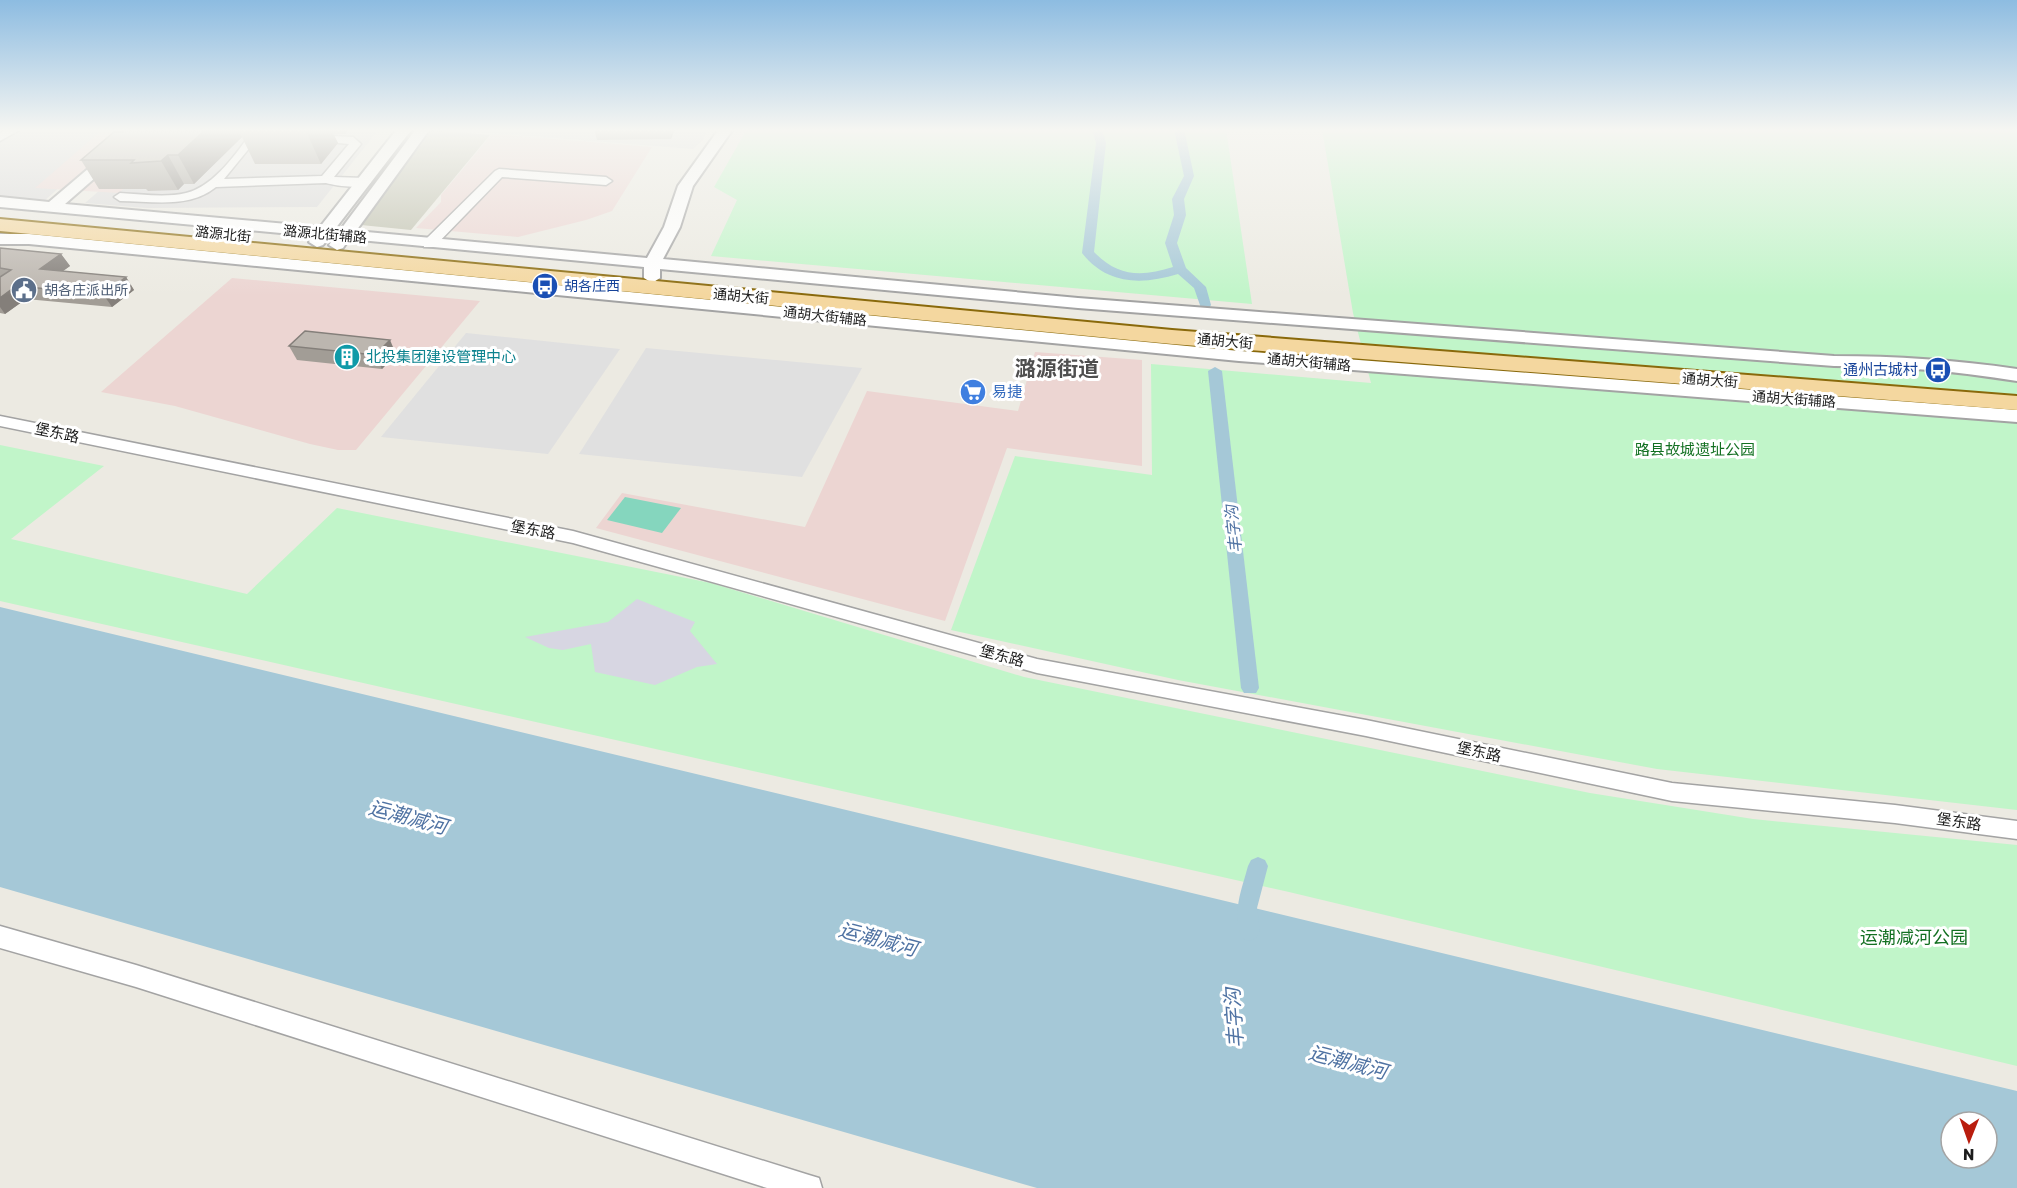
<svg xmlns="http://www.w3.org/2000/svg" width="2017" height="1188" viewBox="0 0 2017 1188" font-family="Rubik,'Noto Sans SC',sans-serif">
<rect width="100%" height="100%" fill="#eceae2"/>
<g fill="#dad9d9">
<path d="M0,129H125L44,201L0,196Z"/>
<path d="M170,129H379L317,207L147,208L85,203Z"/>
<path d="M441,129H707L703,140L693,149Z"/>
</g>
<g fill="#ecd5d2">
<path d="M103,129H186L119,193L35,188Z"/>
<path d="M492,134L652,147L612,211L586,220L518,237L416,228L441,202V195Z"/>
<path d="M232,278L480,301L356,450H338L310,444L175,406L101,392Z"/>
<path d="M1035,352L1142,360V466L1007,448L945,621L596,528L622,493L805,527L867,391L1018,411Z"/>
</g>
<path fill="#bfc0ae" d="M432,130L490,135L411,230L361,225Z"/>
<g fill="#c1f5c9">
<path d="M747,129H1226L1252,304L711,256L737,200L714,187Z"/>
<path d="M1322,129H2017V810L1657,769L1178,680L951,630L1015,456L1152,475L1151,364L1371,383L1353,313Z"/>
<path d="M0,445L104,466L11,539L247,594L337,508L711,583L1024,677L1590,793L1753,819L2017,845V1066L1289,892L0,601Z"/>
</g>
<path fill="#85d6be" d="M625,497L681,508L662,533L607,520Z"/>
<g fill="#e0e0e0">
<path d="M466,333L620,349L548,454L381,437Z"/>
<path d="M646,348L862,368L802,477L579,454Z"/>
</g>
<path fill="#d7d6e2" d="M637,599L695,622L690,631L717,664L697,667L655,685L595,672L591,644L563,650L549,648L525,637L608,622Z"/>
<path fill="#a5c8d7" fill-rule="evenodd" d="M0,607L2017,1091V1188H1037L0,887ZM1951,1122H1987V1158H1951Z"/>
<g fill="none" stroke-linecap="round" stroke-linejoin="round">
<g fill="#a5c8d7" fill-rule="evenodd">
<path d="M1092,129H1102L1106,143L1094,252C1118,277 1142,277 1173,267L1165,243L1174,215L1172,199L1184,176L1174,129H1184L1194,176L1184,199L1186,215L1177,243L1186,268L1206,287L1211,305L1209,308H1201L1194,288L1178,274C1142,285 1107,285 1082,253L1096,143Z"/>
<path d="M1215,367L1222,371L1259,688L1256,693H1244L1241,688L1208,371Z"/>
<path d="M1258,857L1265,860L1268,866L1257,908L1260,931L1256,938L1249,941L1242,938C1231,914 1242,889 1248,866L1251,860Z"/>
</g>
<defs>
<g id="minor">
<path d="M7,129H21L0,141V133Z"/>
<path d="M254,129H265L224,179L322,176L349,144L308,140V136L312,135L353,137L361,144L334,177L365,178L371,182C361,190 338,186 326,183L216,187C189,209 152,201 120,201L114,197L120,193C141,194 165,198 186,193C215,186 237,152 254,129Z"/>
<path d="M499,169L606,177L612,181L606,185L502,177L434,247H424V241L495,171Z"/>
<path d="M0,416L573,531L1037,659L1366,720L1672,783L1895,805L2017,821V839L1895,823L1672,801L1366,736L1037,673L573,543L0,426Z"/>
<path d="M0,926L136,965L809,1175L819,1178L822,1188H767L136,987L0,948Z"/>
</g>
<g id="tertiary">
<path d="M135,129H151L65,204L320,227L397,129H412L335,229H341L416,129H430L356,231L647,258L664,227L678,186L719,129H733L693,186L680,227L663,259L1078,298L1834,356C1896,356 1956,360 2017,369V381C1956,371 1896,366 1834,366L1078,308L660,269V278L652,283L644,278V267L349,239L343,248L337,250L329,245L334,238H329L323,245L317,247L309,242L313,236L0,207V197L49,202Z"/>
<path d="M0,234H29L1239,351L2017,410V422L1239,361L29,244H0Z"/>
</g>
<path id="primary" d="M0,219L1172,330L2017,396V410L1172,344L0,231Z"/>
</defs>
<use href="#minor" stroke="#a3a3a3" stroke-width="3"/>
<use href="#tertiary" stroke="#a3a3a3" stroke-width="4"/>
<use href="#primary" stroke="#89690b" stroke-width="4"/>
<use href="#minor" fill="#fff" fill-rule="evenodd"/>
<use href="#tertiary" fill="#fff" fill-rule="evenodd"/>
<use href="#primary" fill="#f4d79f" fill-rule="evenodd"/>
</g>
<g fill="#a29d96">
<path d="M125,129H349L345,134H333L338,143L321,164H255L242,137L194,184H184L178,190L148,191L146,189H99L81,160Z"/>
<path d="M594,129H675L671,139L597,140Z"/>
<path d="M0,248L61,254L70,266L63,271L126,277L134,290L112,307L26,299L5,314L0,313Z"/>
<path d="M289,346L396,354L382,369L297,360Z"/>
</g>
<g fill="#847f7a">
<path d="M206,129H238L242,137L194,184L178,155Z"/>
<path d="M305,129H331L338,143L321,164Z"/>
<path d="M343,129H349L345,134Z"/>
<path d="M669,129H675L671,139Z"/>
<path d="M168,155L184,184L178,190L161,161Z"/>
<path d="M61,254L70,266L49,281L40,269Z"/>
<path d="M126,277L134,290L112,307L103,294Z"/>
<path d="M16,286L26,299L5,314L0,307V298Z"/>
<path d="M390,340L396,354L382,369L375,355Z"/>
</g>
<g fill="#bcb6af" stroke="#847f7a" stroke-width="1.5">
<path d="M125,129H206L178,155H168L161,161L131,163L134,160H81L114,132H123Z"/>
<path d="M0,248L61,254L40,269L126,277L103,294L16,286L0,298V277L11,270L0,268Z"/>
<path d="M305,331L390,340L375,355L289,346Z"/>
</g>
<linearGradient id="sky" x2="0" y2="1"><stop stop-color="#8dbce1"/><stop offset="0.44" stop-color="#f6f6f2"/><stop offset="1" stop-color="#f6f6f2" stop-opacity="0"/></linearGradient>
<rect width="2017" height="296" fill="url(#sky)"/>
<defs>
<symbol id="bus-disc" viewBox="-11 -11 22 22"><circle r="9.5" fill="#1a4fb4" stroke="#fff"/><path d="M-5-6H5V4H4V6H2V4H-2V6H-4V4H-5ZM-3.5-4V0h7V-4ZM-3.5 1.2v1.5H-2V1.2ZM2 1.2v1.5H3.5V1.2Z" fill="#fff"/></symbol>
<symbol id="civic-disc" viewBox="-11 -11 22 22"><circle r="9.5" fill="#5c6f8a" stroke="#fff"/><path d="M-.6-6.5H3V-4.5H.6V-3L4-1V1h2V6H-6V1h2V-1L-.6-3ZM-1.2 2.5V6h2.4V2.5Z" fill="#fff"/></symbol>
<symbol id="building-disc" viewBox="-11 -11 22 22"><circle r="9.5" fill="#0f9aa8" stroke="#fff"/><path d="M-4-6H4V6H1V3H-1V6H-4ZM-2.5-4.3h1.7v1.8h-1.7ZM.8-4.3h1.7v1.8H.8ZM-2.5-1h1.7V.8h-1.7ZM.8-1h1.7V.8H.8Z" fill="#fff"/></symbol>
<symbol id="supermarket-disc" viewBox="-11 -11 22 22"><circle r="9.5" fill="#3f7fe0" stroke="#fff"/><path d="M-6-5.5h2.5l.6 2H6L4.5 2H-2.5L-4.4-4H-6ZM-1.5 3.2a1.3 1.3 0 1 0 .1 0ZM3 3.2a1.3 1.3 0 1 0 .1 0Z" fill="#fff"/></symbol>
</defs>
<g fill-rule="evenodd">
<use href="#bus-disc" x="530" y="271" width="30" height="30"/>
<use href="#civic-disc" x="9" y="275" width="30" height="30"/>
<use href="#building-disc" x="332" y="342" width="30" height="30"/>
<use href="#bus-disc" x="1923" y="355" width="30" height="30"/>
<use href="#supermarket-disc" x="958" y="377" width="30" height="30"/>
</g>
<g text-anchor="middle" stroke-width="6" stroke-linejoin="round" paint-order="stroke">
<g font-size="14" fill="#1c1c1c" stroke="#fff">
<text transform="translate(223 234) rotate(6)" y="5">潞源北街</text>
<text transform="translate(325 234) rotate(5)" y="5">潞源北街辅路</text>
<text transform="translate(741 296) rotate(5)" y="5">通胡大街</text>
<text transform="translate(825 316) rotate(6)" y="5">通胡大街辅路</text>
<text transform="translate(1225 341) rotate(5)" y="5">通胡大街</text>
<text transform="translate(1309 362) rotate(5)" y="5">通胡大街辅路</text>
<text transform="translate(1710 380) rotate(4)" y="5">通胡大街</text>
<text transform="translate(1794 399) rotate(4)" y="5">通胡大街辅路</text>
</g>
<g font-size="14" fill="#164399" stroke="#fff" text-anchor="start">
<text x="564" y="291">胡各庄西</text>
</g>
<g font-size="14" fill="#4e5e75" stroke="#fff" text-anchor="start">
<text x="44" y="295">胡各庄派出所</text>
</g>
<g font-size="15" fill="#0d838f" stroke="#fff" text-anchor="start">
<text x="366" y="362">北投集团建设管理中心</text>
</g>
<g font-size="15" fill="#164399" stroke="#fff" text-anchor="end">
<text x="1918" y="375">通州古城村</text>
</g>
<g font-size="15" fill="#366cbe" stroke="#fff" text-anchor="start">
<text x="992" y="397">易捷</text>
</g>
<g font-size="15" fill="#1c1c1c" stroke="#fff">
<text transform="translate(57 433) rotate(12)" y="5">堡东路</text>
<text transform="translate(533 530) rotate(10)" y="5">堡东路</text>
<text transform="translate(1002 656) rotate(15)" y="5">堡东路</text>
<text transform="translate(1479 752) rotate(12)" y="5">堡东路</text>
<text transform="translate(1959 822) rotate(8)" y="5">堡东路</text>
</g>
<g font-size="15" fill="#137022" stroke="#fff">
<text x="1695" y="455">路县故城遗址公园</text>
</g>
<g font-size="16" font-style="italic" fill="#5073a3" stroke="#fff">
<text transform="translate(1233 529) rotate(-96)" y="6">丰字沟</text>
</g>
<g font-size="18" fill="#137022" stroke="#fff">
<text x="1914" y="944">运潮减河公园</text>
</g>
<g font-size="20" font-style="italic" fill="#5073a3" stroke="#fff">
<text transform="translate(408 817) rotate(15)" y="7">运潮减河</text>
<text transform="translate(878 939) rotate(15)" y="7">运潮减河</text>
<text transform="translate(1234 1018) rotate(-94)" y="7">丰字沟</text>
<text transform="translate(1348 1062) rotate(15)" y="7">运潮减河</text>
</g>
<g font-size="21" font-weight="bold" fill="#4f4f4f" stroke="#fff">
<text x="1057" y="376">潞源街道</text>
</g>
</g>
<g transform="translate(1969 1140) rotate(181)"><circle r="28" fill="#ffffff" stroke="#a4a4a4" stroke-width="1.5"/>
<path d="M0-4.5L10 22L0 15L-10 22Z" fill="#b91d0e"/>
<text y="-9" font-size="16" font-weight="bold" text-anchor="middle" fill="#1c1c1c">N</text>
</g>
</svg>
